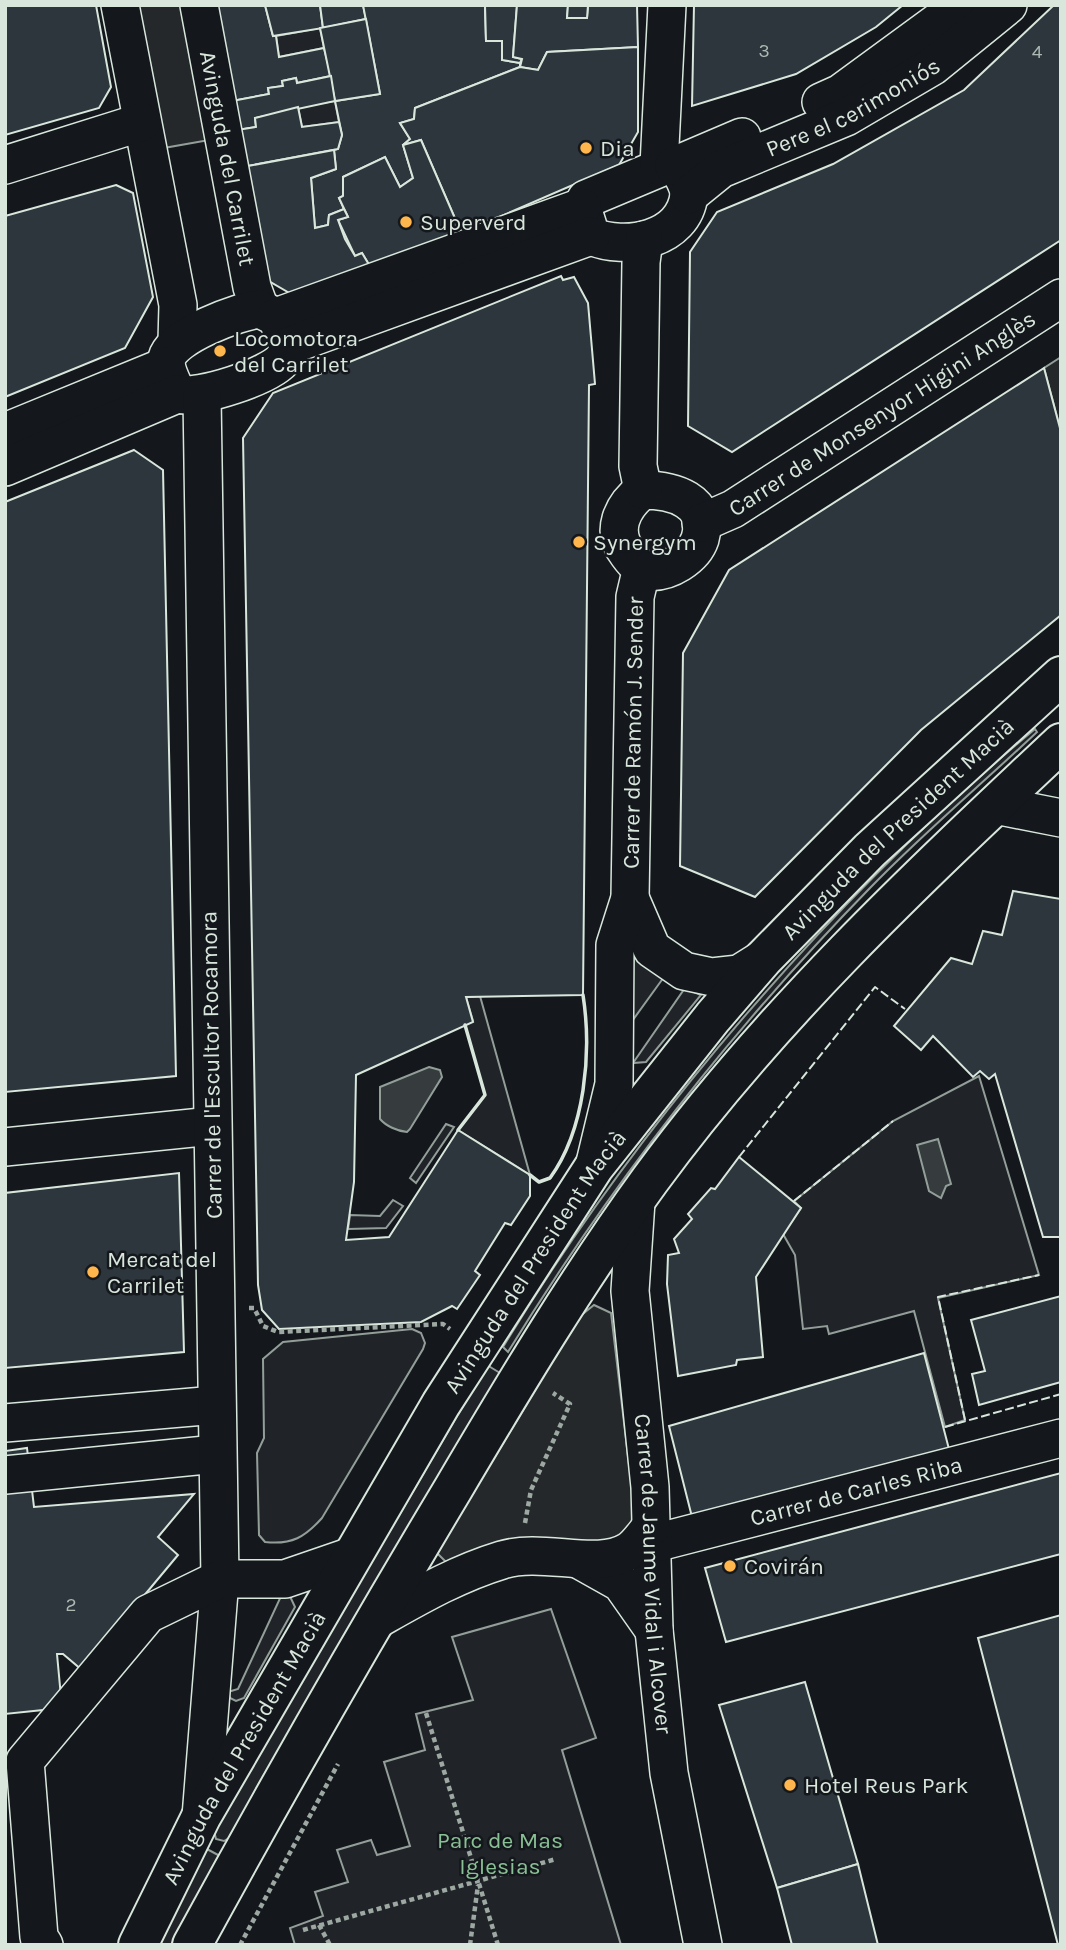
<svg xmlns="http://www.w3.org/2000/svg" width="1066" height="1950" viewBox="0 0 1066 1950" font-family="Karla,sans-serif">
<rect width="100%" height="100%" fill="#14181c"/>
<g fill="#202428" stroke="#939e99" stroke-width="2">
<path d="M320,28L324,48L279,57L276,36Z"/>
<path d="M335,101L339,122L302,127L298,107Z"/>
<path d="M1035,729L1037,732C982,784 923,833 870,888C733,1028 611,1184 508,1352L503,1347C641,1120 831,899 1035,729Z"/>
<path d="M638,953L664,977L630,1024L631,958Z"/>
<path d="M685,988L701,995L646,1062L633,1063Z"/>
<path d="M480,996L530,1175L458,1130L485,1095L465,1025L473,1021L466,997Z"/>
<path d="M979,1076L1039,1275L938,1298L965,1420L945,1427L914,1311L829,1334L827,1326L803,1329L795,1255L783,1234L801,1208L794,1201L893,1121Z"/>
<path d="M446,1124L454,1127L416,1183L410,1178Z"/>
<path d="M393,1200L403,1206L386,1228L348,1229L350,1215L380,1216Z"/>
<path d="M412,1329L421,1333L425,1343L423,1349L322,1518C305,1537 292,1545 265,1542L259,1535L257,1453L264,1438L263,1359L283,1342Z"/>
<path d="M487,1365L500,1373L229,1838L224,1841L216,1839L214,1831Z"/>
<path d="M288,1592L295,1607L244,1698L236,1701L230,1698L228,1692L238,1689L282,1594Z"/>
<path d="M551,1609L596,1738L562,1750L621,1945H295L290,1928L323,1916L315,1892L348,1882L337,1850L371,1840L377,1855L410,1846L384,1762L425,1750L416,1714L473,1700L452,1637Z"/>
<path d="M205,1848L220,1856L171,1945H154Z"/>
</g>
<g fill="#24282b" stroke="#939e99" stroke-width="2">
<path d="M130,5H189L215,139L158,149Z"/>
<path d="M1061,357V432L1044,368Z"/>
<path d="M594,1305L611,1313L634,1507L629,1537L448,1564L437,1553L579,1317Z"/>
</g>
<g fill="#363b3e" stroke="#939e99" stroke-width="2">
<path d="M429,1067L440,1070L442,1077L410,1129L407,1132C397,1131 386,1126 380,1119V1087Z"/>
<path d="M938,1139L951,1184L946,1186L941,1198L929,1191L917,1145Z"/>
</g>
<g fill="#2c363c" stroke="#d8e6dc" stroke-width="2">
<path d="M5,5H96L111,87L99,108L5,135Z"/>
<path d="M212,5H265L273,36H276L279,57L324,48L331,76L297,83L296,78L282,81L283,86L268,88L269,94L232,101Z"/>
<path d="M265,5H320L323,28L273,36Z"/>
<path d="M320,5H363L366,19L323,28Z"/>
<path d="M363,5H485L486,41H502V60L520,63V67L415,108L414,119L400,123L410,139L403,145L413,178L400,187L385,157L343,177V196L339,198L344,209L329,215L328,225L315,228L311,178L336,169L334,150L338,149L342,135L335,101L380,94Z"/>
<path d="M485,5H517L513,57L522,59L520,63L502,60V41H486Z"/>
<path d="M517,5H568L567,18H587L588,5H637L638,47L547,52L538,70L520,67L522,59L513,57Z"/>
<path d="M568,5H588L587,18H567Z"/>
<path d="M694,5H903L876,27L796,74L692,106Z"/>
<path d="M1054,5H1061V240L732,452L688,426L690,252L717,212L833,164L964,90Z"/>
<path d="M366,19L380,94L335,101L320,28Z"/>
<path d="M638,47V132L619,165L467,231L457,223L421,140L403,145L410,139L400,123L414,119L415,108L520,67L538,70L547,52Z"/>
<path d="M331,76L335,101L255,118L256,127L237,130L232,101L269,94L268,88L283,86L282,81L296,78L297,83Z"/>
<path d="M298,107L302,127L339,122L342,135L338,149L248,166L241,159L237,130L256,127L255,118Z"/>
<path d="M421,140L457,223L455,234L371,268L362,253L355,256L338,220L348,217L339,198L343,196V177L385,157L400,187L413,178L403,145Z"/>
<path d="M334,150L336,169L311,178L315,228L328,225L329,215L344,209L348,217L338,220L345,239L355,256L362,253L371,268L298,298L262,277L240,173L248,166Z"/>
<path d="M116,185L133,193L153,297L125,348L5,397V216Z"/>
<path d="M561,276L563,280L574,277L588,303L595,384L589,385L583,995L466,997L473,1022L356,1075L354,1182L346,1240L389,1237L458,1130L530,1175V1196L511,1225L505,1223L475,1271L480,1275L457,1309L452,1306L421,1322L279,1329L262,1310L258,1285L243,438L273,393Z"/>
<path d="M1044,368L1061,432V615L921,730L755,897L680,866L683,653L729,570Z"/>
<path d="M134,450L163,470L176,1076L5,1092V502Z"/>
<path d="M1013,891L1061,899V1237H1043L995,1074L989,1079L980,1071L973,1077L933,1036L921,1050L894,1026L951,958L972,964L983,931L1002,935Z"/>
<path d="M739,1157L801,1208L756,1277L763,1357L737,1360L736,1365L678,1376L667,1284L668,1255L679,1253L674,1239L692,1219L688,1214L711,1188L715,1189Z"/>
<path d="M179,1173L184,1352L5,1368V1193Z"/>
<path d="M1061,1296V1382L979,1405L972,1374L985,1371L971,1320Z"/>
<path d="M924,1353L950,1453L693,1521L669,1426Z"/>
<path d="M27,1448L34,1507L194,1494L158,1537L178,1555L82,1670L63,1654H57L62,1708L5,1714V1451Z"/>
<path d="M1061,1473V1554L726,1642L705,1568Z"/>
<path d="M1061,1615V1945H1058L978,1638Z"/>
<path d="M805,1682L858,1864L777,1888L719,1705Z"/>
<path d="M858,1864L878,1945H792L777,1888Z"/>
</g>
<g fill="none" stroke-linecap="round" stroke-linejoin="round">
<defs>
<g id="minor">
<path d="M120,5L178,305L177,342"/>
<path id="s1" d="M199,5L252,287L260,309"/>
<path d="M821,102L841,93L961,5"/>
<path d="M5,165L142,122"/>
<path d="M667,165L679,169C683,176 689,187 689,195C684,240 625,251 591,236L582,207L586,199Z"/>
<path d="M659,166L667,5"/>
<path d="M674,166L742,137"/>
<path id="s2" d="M689,195L721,169L846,117L933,66L1008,5"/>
<path d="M260,309L276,317C281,329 293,346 284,358C272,376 197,400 177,394C173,383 164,369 167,358C172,336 239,311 260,309Z"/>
<path d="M276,317L582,207"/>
<path d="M288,346L591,236"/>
<path d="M5,432L166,366"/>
<path d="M5,467L177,394"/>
<path d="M643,490C672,490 711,500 700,539C694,557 668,574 648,571C640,569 633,561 628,554C610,531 622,506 643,490Z"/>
<path d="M643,490L638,466L641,262L644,240"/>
<path id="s3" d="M701,523L733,509L1061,298"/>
<path d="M995,805L1061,818"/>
<path d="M630,898L652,949L684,971L712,977L739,974L763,959"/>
<path d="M5,1147L212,1126"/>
<path id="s4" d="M594,1167L614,1084L615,945L630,898L635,597L639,580L648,571"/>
<path id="s5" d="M636,1201L630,1291L650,1487L654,1630L669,1773L703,1945"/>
<path d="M5,1423L216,1405"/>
<path d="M5,1475L216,1454"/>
<path id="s6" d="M651,1544L1061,1438"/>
<path d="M580,1560L621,1583L654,1630"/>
<path d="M376,1620C417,1597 456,1574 502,1560C543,1547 597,1571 629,1551C637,1546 645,1534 651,1527"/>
<path d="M201,1817L220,1579L202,396"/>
<path d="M44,1945L39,1937L25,1761L148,1614L220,1579H285L352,1556"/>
</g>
<g id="major">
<path id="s7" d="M138,1945L201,1817L441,1404L594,1167L713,1017L763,959L870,850L1061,676"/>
<path d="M192,1945C276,1791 363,1639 453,1489C515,1384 578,1279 650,1180C769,1017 915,880 1061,743"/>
</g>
</defs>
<use href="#minor" stroke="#d8e6dc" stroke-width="40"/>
<use href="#major" stroke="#d8e6dc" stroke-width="42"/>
<g stroke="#9da8a2" stroke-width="4.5" stroke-dasharray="5 3.5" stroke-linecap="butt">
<path d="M249,1308H254L263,1326L278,1332L443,1324L450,1329"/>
<path d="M525,1523L531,1490L570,1404L553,1393"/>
<path d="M426,1713L498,1945"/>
<path d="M319,1925L330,1945"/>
<path d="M303,1930L556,1859"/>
<path d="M240,1945L338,1764"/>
<path d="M470,1945L478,1885"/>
</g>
<use href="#minor" stroke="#14181c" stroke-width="37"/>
<use href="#major" stroke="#14181c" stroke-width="38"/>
<g stroke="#d8e6dc" stroke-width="2" stroke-dasharray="9 3.5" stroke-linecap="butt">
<path d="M739,1157L875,987L905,1009"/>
<path d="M794,1201L893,1121"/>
<path d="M965,1420L938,1297L1039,1275"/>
<path d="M945,1427L1061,1394"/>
</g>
<g stroke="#d8e6dc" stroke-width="3.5">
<path d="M458,1130L485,1095L465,1025"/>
<path d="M530,1175L539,1182L550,1178C585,1130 592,1053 583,995"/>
</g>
</g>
<g fill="#ffb74d" stroke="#14181c" stroke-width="2.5">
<circle cx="586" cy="148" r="7"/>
<circle cx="406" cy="222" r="7"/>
<circle cx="220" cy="351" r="7"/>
<circle cx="579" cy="542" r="7"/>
<circle cx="93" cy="1272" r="7"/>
<circle cx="730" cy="1566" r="7"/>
<circle cx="790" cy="1785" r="7"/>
</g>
<g text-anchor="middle" stroke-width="5" stroke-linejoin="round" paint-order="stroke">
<g font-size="19" fill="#adbab4">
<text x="764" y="57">3</text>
<text x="1037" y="58">4</text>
<text x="71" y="1611">2</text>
</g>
<g font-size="23" fill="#d8e6dc" stroke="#14181c">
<text dy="8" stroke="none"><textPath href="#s2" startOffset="187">Pere el cerimoniós</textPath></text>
<text dy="8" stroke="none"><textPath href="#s1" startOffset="156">Avinguda del Carrilet</textPath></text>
<text dy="8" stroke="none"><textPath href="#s3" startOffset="212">Carrer de Monsenyor Higini Anglès</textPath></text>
<text dy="8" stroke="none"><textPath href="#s4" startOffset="439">Carrer de Ramón J. Sender</textPath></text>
<text dy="8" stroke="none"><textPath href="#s7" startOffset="1358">Avinguda del President Macià</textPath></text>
<text transform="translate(211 1065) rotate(-91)" y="8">Carrer de l'Escultor Rocamora</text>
<text dy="8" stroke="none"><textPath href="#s7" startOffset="791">Avinguda del President Macià</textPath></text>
<text dy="8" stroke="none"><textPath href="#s6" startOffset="212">Carrer de Carles Riba</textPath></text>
<text dy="8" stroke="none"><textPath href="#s5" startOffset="374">Carrer de Jaume Vidal i Alcover</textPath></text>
<text dy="8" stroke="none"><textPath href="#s7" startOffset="224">Avinguda del President Macià</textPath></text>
</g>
<g font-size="23" fill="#d8e6dc" stroke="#14181c" text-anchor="start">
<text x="600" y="156">Dia</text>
<text x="420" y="230">Superverd</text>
<text x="234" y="346">Locomotora<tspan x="234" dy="26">del Carrilet</tspan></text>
<text x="593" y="550">Synergym</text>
<text x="107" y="1267">Mercat del<tspan x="107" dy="26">Carrilet</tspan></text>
<text x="744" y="1574">Covirán</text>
<text x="804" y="1793">Hotel Reus Park</text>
</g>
<g font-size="23" fill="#8ac095" stroke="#14181c">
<text x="500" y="1848">Parc de Mas<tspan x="500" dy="26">Iglesias</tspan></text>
</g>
</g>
<rect width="1066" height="1950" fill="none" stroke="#d8e6dc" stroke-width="14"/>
</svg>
